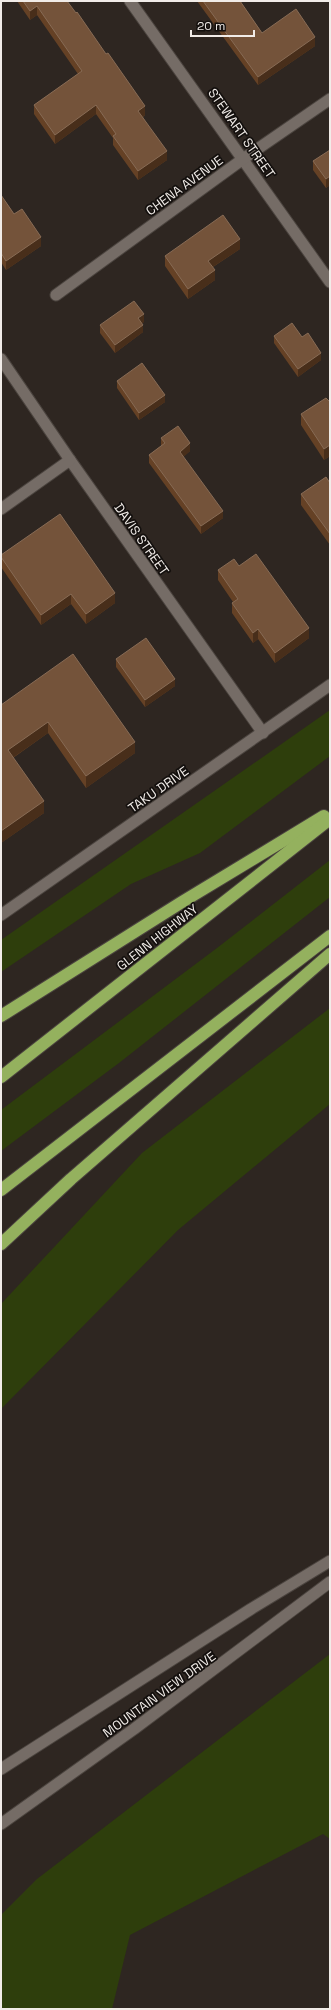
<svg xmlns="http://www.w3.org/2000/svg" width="331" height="2010" viewBox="0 0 331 2010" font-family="'Space Grotesk',sans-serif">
<rect width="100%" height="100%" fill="#2e2621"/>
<g fill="#2e3e0c">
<path d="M330,710V756L200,853L131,884L1,972V940Z"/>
<path d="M330,860V897L119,1063L1,1151V1110L217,948Z"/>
<path d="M330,1008V1104L178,1230L2,1408L1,1304L142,1153Z"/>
<path d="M330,1654V1839L323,1834L130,1935L112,2009H1V1915L37,1879Z"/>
</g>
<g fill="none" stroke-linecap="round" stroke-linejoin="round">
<defs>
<g id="minor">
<path d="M130,1L330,282"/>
<path d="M56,295L243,159L330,99"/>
<path d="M1,359L70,460L263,733"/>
<path d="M1,509L70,460"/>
<path d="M1,915L330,685"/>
</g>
<g id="tertiary">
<path d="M1,1769L251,1609L330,1561"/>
<path d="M1,1824L134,1729L330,1582"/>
</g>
<g id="motorway">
<path d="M1,1016L182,902L324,816"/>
<path d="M1,1077L330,819"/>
<path d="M1,1190L330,936"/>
<path d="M1,1244L71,1179L330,954"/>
</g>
</defs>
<use href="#minor" stroke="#4b443f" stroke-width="13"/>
<use href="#tertiary" stroke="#4b443f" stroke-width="13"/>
<use href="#motorway" stroke="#4b443f" stroke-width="14"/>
<use href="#minor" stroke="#756c66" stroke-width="11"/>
<use href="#tertiary" stroke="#756c66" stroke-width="11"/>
<use href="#motorway" stroke="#94b15e" stroke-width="12"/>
</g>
<g fill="#654125">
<path d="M17,1H67L145,115L143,117L167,160L138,180L113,145V138L96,114L55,144L34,114V105L78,74L37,15L30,20Z"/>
<path d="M197,1H240L262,33L315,46L258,85Z"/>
<path d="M330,150V185L326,188L313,170V161Z"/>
<path d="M1,195L14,214L41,246L6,270L1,262Z"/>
<path d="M240,249L213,267L215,280L188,299L165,266V256Z"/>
<path d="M144,322L142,323L143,332L115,353L100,333V325Z"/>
<path d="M274,336L302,337L321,360L298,377L274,343Z"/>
<path d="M117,381L165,402L139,420L117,388Z"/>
<path d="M330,402V456L324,460L301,425V414Z"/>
<path d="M161,438L190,451L183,457L223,518L201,534L149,463V455L161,446Z"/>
<path d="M330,483V545L301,505V494Z"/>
<path d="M1,555L115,603L86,624L71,604L41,625L1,567Z"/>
<path d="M239,566L309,638L275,663L258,639L253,643L232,613V603L233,602L218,580V570Z"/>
<path d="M116,659L175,686L145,707L116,667Z"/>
<path d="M1,705L135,753L86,788L48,733L13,758L44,813L1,843Z"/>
</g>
<g fill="#482e1a">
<path d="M37,6V15L30,20V11Z"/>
<path d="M315,37V46L258,85V77Z"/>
<path d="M96,105V114L55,144V135Z"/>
<path d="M145,106V115L138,120V111Z"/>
<path d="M167,151V160L138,180V171Z"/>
<path d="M330,176V185L326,188V179Z"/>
<path d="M41,237V246L6,270V261Z"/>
<path d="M240,239V249L208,270V261Z"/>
<path d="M215,270V280L188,299V289Z"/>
<path d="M144,314V322L138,326V318Z"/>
<path d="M143,325V332L115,353V345Z"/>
<path d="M321,353V360L298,377V369Z"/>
<path d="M165,395V402L139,420V413Z"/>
<path d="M190,443V451L180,460V452Z"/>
<path d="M330,445V456L324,460V449Z"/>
<path d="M223,511V518L201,534V526Z"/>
<path d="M115,593V603L86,624V614Z"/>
<path d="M71,594V604L41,625V615Z"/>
<path d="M309,628V638L275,663V653Z"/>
<path d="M258,629V639L253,643V633Z"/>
<path d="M2,641V653H1V642Z"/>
<path d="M175,679V686L145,707V700Z"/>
<path d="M48,722V733L8,761V750Z"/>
<path d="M135,742V753L86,788V776Z"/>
<path d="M44,801V813L1,843V831Z"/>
</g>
<g fill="#74533a" stroke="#876b55">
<path d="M23,1H67L76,13L77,12L106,54L108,53L145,106L138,111L167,151L138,171L113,136L116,134L96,105L55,135L34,105L82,71L37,6L30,11Z"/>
<path d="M203,1H240L262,33L296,9L315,37L258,77Z"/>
<path d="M330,150V176L326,179L313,161Z"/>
<path d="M1,195L14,214L22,209L41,237L6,261L1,253Z"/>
<path d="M223,215L240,239L208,261L215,270L188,289L165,256Z"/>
<path d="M134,301L144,314L138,318L143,325L115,345L100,325Z"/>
<path d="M292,323L302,337L308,333L321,353L298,369L274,336Z"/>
<path d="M142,363L165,395L139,413L117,381Z"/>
<path d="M326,398L330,402V445L324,449L301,414Z"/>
<path d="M178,426L190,443L180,452L223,511L201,526L149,455L165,443L161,438Z"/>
<path d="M326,477L330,483V534L301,494Z"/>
<path d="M60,514L115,593L86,614L71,594L41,615L1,557V555Z"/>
<path d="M256,554L309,628L275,653L258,629L253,633L232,603L238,599L218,570L234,559L239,566Z"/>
<path d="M146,638L175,679L145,700L116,659Z"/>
<path d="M73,654L135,742L86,776L48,722L8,750L44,801L1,831V705Z"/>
</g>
<g text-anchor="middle" stroke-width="3.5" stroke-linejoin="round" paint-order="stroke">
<g font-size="13" fill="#f1ece8" stroke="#14100e">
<text transform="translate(242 133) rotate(55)" y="5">STEWART STREET</text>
<text transform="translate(184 185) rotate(-36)" y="5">CHENA AVENUE</text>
<text transform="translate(142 539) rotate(55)" y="5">DAVIS STREET</text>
<text transform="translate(158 789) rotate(-35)" y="5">TAKU DRIVE</text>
<text transform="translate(157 937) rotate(-38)" y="5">GLENN HIGHWAY</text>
<text transform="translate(159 1694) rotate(-36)" y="5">MOUNTAIN VIEW DRIVE</text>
</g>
</g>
<rect width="331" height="2010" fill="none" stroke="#f1ece8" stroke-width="4"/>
<path d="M191 30v6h63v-6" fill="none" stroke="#f1ece8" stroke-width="2"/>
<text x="197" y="30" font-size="12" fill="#f1ece8" stroke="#14100e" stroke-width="3" paint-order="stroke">20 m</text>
</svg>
